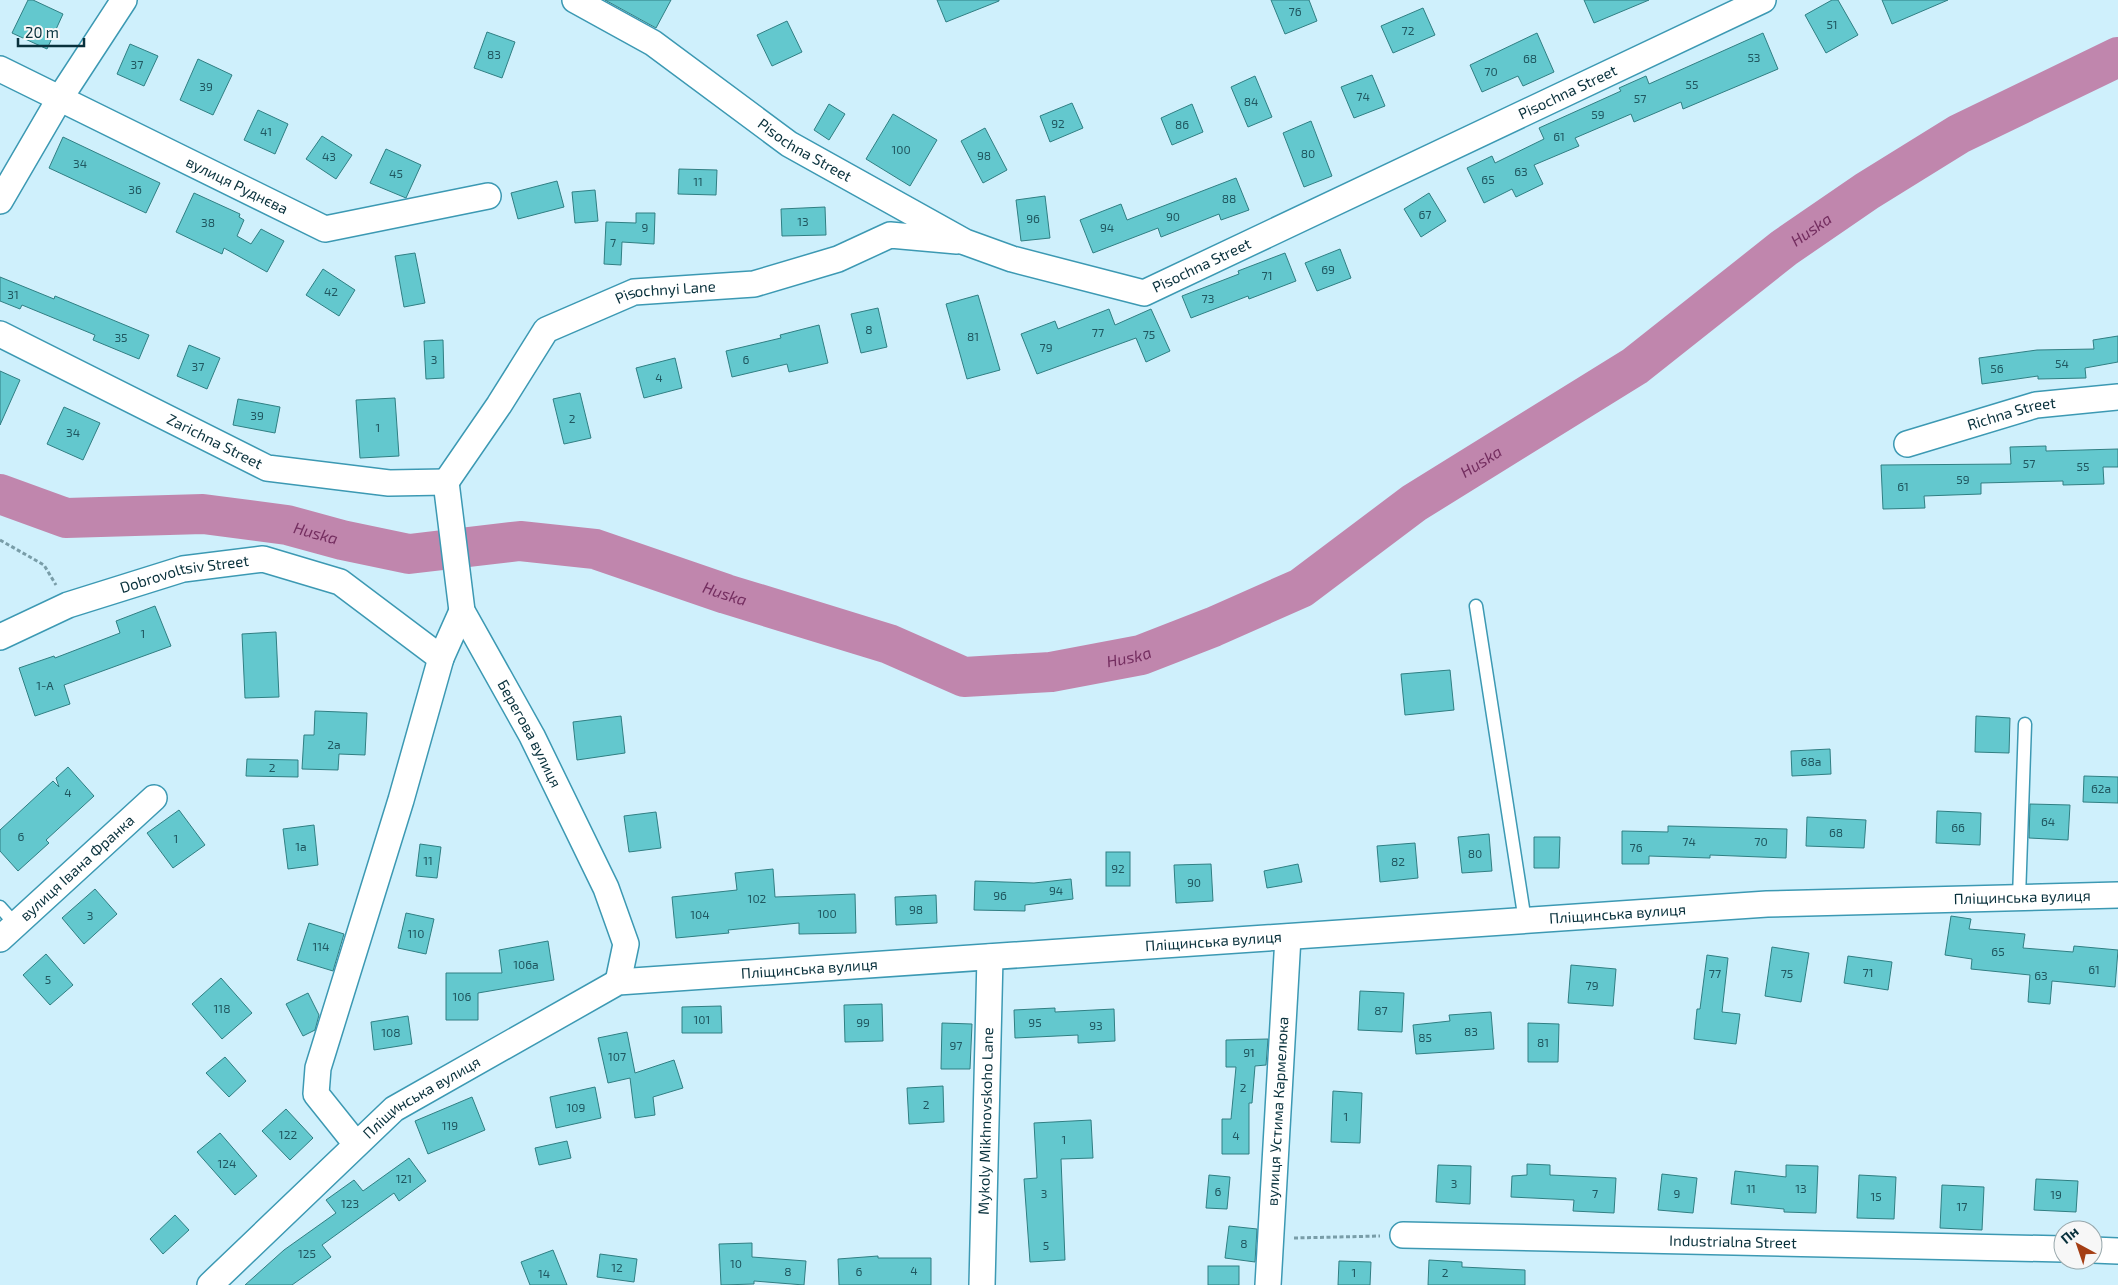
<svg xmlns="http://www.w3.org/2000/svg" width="2118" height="1285" viewBox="0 0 2118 1285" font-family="'Exo 2',sans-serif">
<rect width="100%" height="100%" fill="#cff0fc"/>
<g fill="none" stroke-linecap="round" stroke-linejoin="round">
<path stroke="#c086ad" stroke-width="40" id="s1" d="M0,494L66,518L203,514L287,525L342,540L409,554L520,541L595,549L726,594L889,644L964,677L1051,672L1141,655L1213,627L1301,588L1414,503L1635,366L1784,248L1867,191L1959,134L2118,57"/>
</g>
<g fill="#63c8ce" stroke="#307f83">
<path d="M28,0H33L63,14L47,49L12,33Z"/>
<path d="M605,0H671L656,28Z"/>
<path d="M937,0H999V1L946,22Z"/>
<path d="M1271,0H1309L1317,21L1285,34Z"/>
<path d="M1584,0H1649L1594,23Z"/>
<path d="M1832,0H1838L1858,35L1826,53L1805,15Z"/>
<path d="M1882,0H1948L1892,24Z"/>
<path d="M1423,8L1435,35L1393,53L1381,26Z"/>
<path d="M787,21L802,52L772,66L757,35Z"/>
<path d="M487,32L515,42L502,78L474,68Z"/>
<path d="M1537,33L1554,72L1523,86L1518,76L1482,92L1470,65Z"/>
<path d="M1763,33L1778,69L1683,109L1681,102L1634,122L1631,114L1575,138L1579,146L1534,165L1543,184L1516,197L1512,189L1484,203L1467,168L1492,156L1495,163L1544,139L1539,128L1621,91L1619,88L1646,76L1649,84Z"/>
<path d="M130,44L158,56L144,86L117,74Z"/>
<path d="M198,59L232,75L213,115L180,100Z"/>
<path d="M1372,75L1385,106L1354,118L1341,87Z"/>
<path d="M1255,76L1272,117L1248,127L1231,87Z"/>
<path d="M1072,103L1083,128L1050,142L1040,116Z"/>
<path d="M829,104L845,114L829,140L814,130Z"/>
<path d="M1192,104L1203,132L1172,145L1161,118Z"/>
<path d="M258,110L288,124L275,154L244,140Z"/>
<path d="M893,114L937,140L910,186L866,159Z"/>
<path d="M1311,121L1332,176L1304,187L1283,133Z"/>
<path d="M985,128L1007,170L983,183L961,141Z"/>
<path d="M322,136L352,155L336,179L306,159Z"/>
<path d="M63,137L160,183L146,213L49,168Z"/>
<path d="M386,149L421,165L406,198L370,183Z"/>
<path d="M679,169L717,170L716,195L678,194Z"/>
<path d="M1236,178L1249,210L1221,220L1219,214L1161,237L1158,228L1093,253L1080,220L1121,204L1127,220Z"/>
<path d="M557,181L564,207L518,219L511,193Z"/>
<path d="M595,190L598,221L575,223L572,192Z"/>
<path d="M194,193L240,214L239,217L244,220L237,236L251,244L261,229L284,241L267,272L224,248L222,254L176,232Z"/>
<path d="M1429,193L1446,221L1421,237L1404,209Z"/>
<path d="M1045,196L1050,238L1021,241L1016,200Z"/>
<path d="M825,207L826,235L782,236L781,209Z"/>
<path d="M636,213H655L654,244L622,242L621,265L604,264L606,222L636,223Z"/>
<path d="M1340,249L1351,278L1317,291L1305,263Z"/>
<path d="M415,253L425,303L404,307L395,256Z"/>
<path d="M1285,253L1296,281L1249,299L1248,296L1191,318L1182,296L1239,274L1238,271Z"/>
<path d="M323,269L355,290L339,316L306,295Z"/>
<path d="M0,277L54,299L55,296L149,335L139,359L93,340L95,335L22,305L20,309L0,301Z"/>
<path d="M978,295L1000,370L967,379L946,304Z"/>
<path d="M878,308L887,347L861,353L851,314Z"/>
<path d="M1109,309L1115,325L1151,309L1170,351L1146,362L1136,338L1037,374L1021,334L1055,321L1058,329Z"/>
<path d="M819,325L828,363L789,372L787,364L732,377L726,351L781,338L780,335Z"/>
<path d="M2118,336V362L2085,368L2086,378L2038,379V376L1982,384L1979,358L2037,350L2094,349L2093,340Z"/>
<path d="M443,340L444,378L426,379L424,341Z"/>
<path d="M189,345L220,358L207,389L177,376Z"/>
<path d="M675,358L682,388L644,398L636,368Z"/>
<path d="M0,371L20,380L0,425Z"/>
<path d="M580,393L591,438L564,444L553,399Z"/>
<path d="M395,398L399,456L360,458L356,400Z"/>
<path d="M238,399L280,407L275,433L233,425Z"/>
<path d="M64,407L100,423L83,460L47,444Z"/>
<path d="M2046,446V451L2118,449V467H2103L2104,484L2063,485V481L1981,483V494L1924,496L1925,508L1883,509L1881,465L2011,464L2010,447Z"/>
<path d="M155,606L171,646L64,685L70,704L35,716L19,668L54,656L55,658L120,633L116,621Z"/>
<path d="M276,632L279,697L245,698L242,634Z"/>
<path d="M1450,670L1454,710L1405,715L1401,674Z"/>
<path d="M315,711L367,713L365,755L339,754L338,770L302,769L304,735H314Z"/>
<path d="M621,716L625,753L577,760L573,722Z"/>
<path d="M1976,716L2010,718L2009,753L1975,752Z"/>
<path d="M1830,749L1831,774L1792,776L1791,751Z"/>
<path d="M247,759L298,760V777L246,776Z"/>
<path d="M68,767L94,796L46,840L49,843L18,871L0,851V830L53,781L59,787L56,778Z"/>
<path d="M2084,776L2118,777V803L2083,802Z"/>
<path d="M2030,804L2070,805L2068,840L2029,838Z"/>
<path d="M179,810L205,845L173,868L147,833Z"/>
<path d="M1937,811L1981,813L1980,845L1936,843Z"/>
<path d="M656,812L661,848L629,852L624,816Z"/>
<path d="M1807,817L1866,820L1864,848L1806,846Z"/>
<path d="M314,825L318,865L288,869L283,829Z"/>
<path d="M1668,826L1787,829L1786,858L1710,855V858L1649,856V864H1622V831L1668,832Z"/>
<path d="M1489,834L1492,871L1462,873L1458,837Z"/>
<path d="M1534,837H1560L1559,868H1534Z"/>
<path d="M1415,843L1418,878L1380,882L1377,846Z"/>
<path d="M420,844L441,847L437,878L416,876Z"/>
<rect x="1106" y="852" width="24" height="34"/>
<path d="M1211,864L1213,901L1176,903L1174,865Z"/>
<path d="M1298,864L1302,882L1267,888L1264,871Z"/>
<path d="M773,869L775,897L855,894L856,933L799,934V923L728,930L729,933L676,938L672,897L737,890L735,873Z"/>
<path d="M1071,879L1073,899L1025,905V911L974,910L975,881L1034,883Z"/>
<path d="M95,889L117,914L84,944L62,918Z"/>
<path d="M936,895L937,923L896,925L895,897Z"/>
<path d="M406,913L434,919L426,954L398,948Z"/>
<path d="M1951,916L1971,919L1969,929L2025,934L2023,948L2073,952L2074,946L2118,950L2115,987L2052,981L2050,1004L2028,1002L2030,975L1971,969L1972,959L1945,955Z"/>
<path d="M309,923L344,934L333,971L297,960Z"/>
<path d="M548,941L554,980L478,993V1020H446V973H502L499,950Z"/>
<path d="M1772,947L1809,953L1801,1002L1765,996Z"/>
<path d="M46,954L73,985L50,1005L23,975Z"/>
<path d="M1707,955L1728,958L1722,1012L1740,1014L1736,1044L1694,1039L1697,1009H1700Z"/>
<path d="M1848,956L1892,962L1888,990L1844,983Z"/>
<path d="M1571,965L1616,969L1613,1006L1568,1003Z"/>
<path d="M221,978L252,1013L222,1039L192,1004Z"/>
<path d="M1360,991L1404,993L1402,1032L1358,1030Z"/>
<path d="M308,993L319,1015L315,1030L303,1036L286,1004Z"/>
<path d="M882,1004L883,1041L845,1042L844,1005Z"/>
<path d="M721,1006L722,1033H682V1007Z"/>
<path d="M1055,1008V1012L1114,1009L1115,1041L1078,1043V1035L1015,1038L1014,1010Z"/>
<path d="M1491,1012L1494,1049L1416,1054L1413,1025L1450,1021L1449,1015Z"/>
<path d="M408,1016L412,1044L374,1050L371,1022Z"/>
<path d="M942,1023L972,1024L970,1069H941Z"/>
<path d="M1528,1023L1559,1024L1558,1062H1528Z"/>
<path d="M627,1032L635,1073L674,1060L683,1088L653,1097L655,1115L635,1118L630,1078L608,1083L598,1038Z"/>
<path d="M1268,1039L1266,1065L1255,1066L1252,1103H1249V1154H1222V1119H1231L1236,1067H1226V1040Z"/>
<path d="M225,1057L246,1081L229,1097L206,1073Z"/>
<path d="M943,1086L944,1122L909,1124L907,1088Z"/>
<path d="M595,1087L601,1118L556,1128L550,1097Z"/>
<path d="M1333,1091L1362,1093L1360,1143L1331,1142Z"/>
<path d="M472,1097L485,1130L428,1154L415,1121Z"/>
<path d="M286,1109L313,1138L290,1160L262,1131Z"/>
<path d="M1091,1120L1093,1158L1061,1159L1065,1260L1030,1262L1024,1179L1037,1178L1034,1123Z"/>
<path d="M220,1133L257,1176L235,1195L197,1152Z"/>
<path d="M567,1141L571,1158L539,1165L535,1148Z"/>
<path d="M409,1158L426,1181L399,1201L394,1193L322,1245L331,1257L292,1285H245L284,1250L336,1213L326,1200L354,1180L363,1191Z"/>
<path d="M1527,1164L1550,1165V1175L1616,1178L1614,1213L1573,1211L1574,1200L1511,1197L1512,1176L1527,1175Z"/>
<path d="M1438,1165L1471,1166L1470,1204L1436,1202Z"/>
<path d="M1786,1165L1818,1166L1816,1213L1784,1212V1209L1731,1204L1735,1171L1786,1177Z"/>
<path d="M1662,1174L1697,1178L1693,1213L1658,1210Z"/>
<path d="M1209,1175L1230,1177L1227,1209L1206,1208Z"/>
<path d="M1859,1175L1896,1177L1894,1219L1857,1218Z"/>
<path d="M2036,1179L2078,1181L2076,1212L2034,1210Z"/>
<path d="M1942,1185L1984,1187L1982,1230L1940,1228Z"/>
<path d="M175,1215L189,1230L163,1254L150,1239Z"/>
<path d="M1229,1226L1257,1229L1255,1262L1225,1258Z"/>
<path d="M752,1243V1257L806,1261L804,1285L754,1281V1284L721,1285L719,1244Z"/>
<path d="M553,1250L567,1285H530L521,1262Z"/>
<path d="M600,1254L637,1259L634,1282L597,1277Z"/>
<path d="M878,1256V1258H931V1285H839L838,1259Z"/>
<path d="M1429,1260L1462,1262V1267L1525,1270V1285H1428Z"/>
<path d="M1339,1261L1371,1262L1370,1285H1338Z"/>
<rect x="1208" y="1266" width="31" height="19"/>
</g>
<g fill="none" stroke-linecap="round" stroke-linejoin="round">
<defs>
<g id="service">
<path d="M1476,606L1525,921"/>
<path d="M2019,898L2025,724"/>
<path d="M0,907L16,925"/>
</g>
<g id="minor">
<path id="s2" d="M575,0L653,43L789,144L965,242L1012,259L1144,293L1763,0"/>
<path id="s3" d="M0,69L325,229L488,196"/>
<path d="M0,201L60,98L124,0"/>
<path id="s4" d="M0,334L267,468L389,483L446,482"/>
<path id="s5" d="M1907,444L2036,405L2118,397"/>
<path id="s6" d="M446,482L499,405L546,330L634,292L754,284L838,259L890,235L957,241"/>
<path id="s7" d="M446,482L462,611L532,736L606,888L626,944L618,982"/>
<path id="s8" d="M0,637L68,605L183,569L263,559L340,582L441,658"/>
<path id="s9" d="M0,939L154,798"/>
<path d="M356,1144L316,1094L318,1068L401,800L441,658L462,611"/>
<path id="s10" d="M1403,1235L2063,1249"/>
<path d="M2093,1250L2118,1251"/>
<path id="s11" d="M210,1285L394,1109L618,982L1767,904L2118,895"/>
<path id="s12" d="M982,1285L990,957"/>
<path id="s13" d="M1268,1285L1288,937"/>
</g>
</defs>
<use href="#service" stroke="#3c99b3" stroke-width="15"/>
<use href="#minor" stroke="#3c99b3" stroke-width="28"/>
<g stroke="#799da8" stroke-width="3" stroke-dasharray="4 2.5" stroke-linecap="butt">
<path d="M0,540L44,565L56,585"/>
<path d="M1294,1238L1380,1236"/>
</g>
<use href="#service" stroke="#fff" stroke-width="12"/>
<use href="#minor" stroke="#fff" stroke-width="25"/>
</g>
<g text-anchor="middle" stroke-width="4" stroke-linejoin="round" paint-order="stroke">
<g font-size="12" fill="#205760">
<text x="1295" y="16">76</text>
<text x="1832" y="29">51</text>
<text x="1408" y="35">72</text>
<text x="494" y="59">83</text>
<text x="1754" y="62">53</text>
<text x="1530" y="63">68</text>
<text x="137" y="69">37</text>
<text x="1491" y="76">70</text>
<text x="1692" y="89">55</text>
<text x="206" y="91">39</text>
<text x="1363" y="101">74</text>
<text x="1640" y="103">57</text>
<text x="1251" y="106">84</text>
<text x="1598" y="119">59</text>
<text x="1058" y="128">92</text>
<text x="1182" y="129">86</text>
<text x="266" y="136">41</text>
<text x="1559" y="141">61</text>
<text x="901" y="154">100</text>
<text x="1308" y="158">80</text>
<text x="984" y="160">98</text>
<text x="329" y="161">43</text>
<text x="80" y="168">34</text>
<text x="1521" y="176">63</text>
<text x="396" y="178">45</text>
<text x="1488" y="184">65</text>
<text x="698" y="186">11</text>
<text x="135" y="194">36</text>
<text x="1229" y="203">88</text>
<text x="1425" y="219">67</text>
<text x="1173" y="221">90</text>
<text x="1033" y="223">96</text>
<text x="803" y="226">13</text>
<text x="208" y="227">38</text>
<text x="645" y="232">9</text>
<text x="1107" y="232">94</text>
<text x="613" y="247">7</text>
<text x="1328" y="274">69</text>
<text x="1267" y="280">71</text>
<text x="331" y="296">42</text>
<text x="13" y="299">31</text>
<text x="1208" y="303">73</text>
<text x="869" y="334">8</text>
<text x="1098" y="337">77</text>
<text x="1149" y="339">75</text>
<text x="973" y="341">81</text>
<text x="121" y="342">35</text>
<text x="1046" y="352">79</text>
<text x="434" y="364">3</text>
<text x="746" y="364">6</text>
<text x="2062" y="368">54</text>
<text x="198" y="371">37</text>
<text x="1997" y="373">56</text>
<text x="659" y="382">4</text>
<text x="257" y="420">39</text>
<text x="572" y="423">2</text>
<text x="378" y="432">1</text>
<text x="73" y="437">34</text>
<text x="2029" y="468">57</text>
<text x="2083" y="471">55</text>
<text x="1963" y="484">59</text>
<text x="1903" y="491">61</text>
<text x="143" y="638">1</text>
<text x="45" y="690">1-А</text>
<text x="334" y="749">2а</text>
<text x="1811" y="766">68а</text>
<text x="272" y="772">2</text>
<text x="2101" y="793">62а</text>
<text x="68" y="797">4</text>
<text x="2048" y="826">64</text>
<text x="1958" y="832">66</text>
<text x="1836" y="837">68</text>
<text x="21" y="841">6</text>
<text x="176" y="843">1</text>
<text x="1689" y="846">74</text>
<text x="1761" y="846">70</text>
<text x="301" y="851">1а</text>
<text x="1636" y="852">76</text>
<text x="1475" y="858">80</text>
<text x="428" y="865">11</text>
<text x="1398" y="866">82</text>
<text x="1118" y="873">92</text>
<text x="1194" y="887">90</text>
<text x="1056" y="895">94</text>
<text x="1000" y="900">96</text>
<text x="757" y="903">102</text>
<text x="916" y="914">98</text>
<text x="827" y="918">100</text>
<text x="700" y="919">104</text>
<text x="90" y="920">3</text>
<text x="416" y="938">110</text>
<text x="321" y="951">114</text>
<text x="1998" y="956">65</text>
<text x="526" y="969">106а</text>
<text x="2094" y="974">61</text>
<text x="1868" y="977">71</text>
<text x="1715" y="978">77</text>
<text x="1787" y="978">75</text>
<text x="2041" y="980">63</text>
<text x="48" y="984">5</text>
<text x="1592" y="990">79</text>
<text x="462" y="1001">106</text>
<text x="222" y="1013">118</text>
<text x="1381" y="1015">87</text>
<text x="702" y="1024">101</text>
<text x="863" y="1027">99</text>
<text x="1035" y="1027">95</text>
<text x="1096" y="1030">93</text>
<text x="1471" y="1036">83</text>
<text x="391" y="1037">108</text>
<text x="1425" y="1042">85</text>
<text x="1543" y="1047">81</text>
<text x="956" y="1050">97</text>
<text x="1249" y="1057">91</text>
<text x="617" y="1061">107</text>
<text x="1243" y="1092">2</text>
<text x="926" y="1109">2</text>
<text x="576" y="1112">109</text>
<text x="1346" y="1121">1</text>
<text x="450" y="1130">119</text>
<text x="288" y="1139">122</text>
<text x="1236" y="1140">4</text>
<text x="1064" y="1144">1</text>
<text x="227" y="1168">124</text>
<text x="404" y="1183">121</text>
<text x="1454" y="1188">3</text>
<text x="1751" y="1193">11</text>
<text x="1801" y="1193">13</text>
<text x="1218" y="1196">6</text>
<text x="1044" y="1198">3</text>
<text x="1595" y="1198">7</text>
<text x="1677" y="1198">9</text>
<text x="2056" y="1199">19</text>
<text x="1876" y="1201">15</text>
<text x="350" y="1208">123</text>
<text x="1962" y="1211">17</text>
<text x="1244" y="1248">8</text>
<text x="1046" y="1250">5</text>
<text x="307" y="1258">125</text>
<text x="736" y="1268">10</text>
<text x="617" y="1272">12</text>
<text x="914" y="1275">4</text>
<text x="788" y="1276">8</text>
<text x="859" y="1276">6</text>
<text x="1354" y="1277">1</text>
<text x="1445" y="1277">2</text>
<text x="544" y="1278">14</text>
</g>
<g font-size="15" fill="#09313c" stroke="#f7f7f7">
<text dy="5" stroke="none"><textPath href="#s2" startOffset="1115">Pisochna Street</textPath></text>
<text dy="5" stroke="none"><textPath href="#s2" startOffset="275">Pisochna Street</textPath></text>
<text dy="5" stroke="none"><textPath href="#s3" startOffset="264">вулиця Руднєва</textPath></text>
<text dy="5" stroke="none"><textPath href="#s2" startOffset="710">Pisochna Street</textPath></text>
<text dy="5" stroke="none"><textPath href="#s6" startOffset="309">Pisochnyi Lane</textPath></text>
<text dy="5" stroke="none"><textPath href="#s5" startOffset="109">Richna Street</textPath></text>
<text dy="5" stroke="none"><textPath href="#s4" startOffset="240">Zarichna Street</textPath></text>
<text dy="5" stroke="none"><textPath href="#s8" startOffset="196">Dobrovoltsiv Street</textPath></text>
<text dy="5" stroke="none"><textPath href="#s7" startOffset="270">Берегова вулиця</textPath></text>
<text dy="5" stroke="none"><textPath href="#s9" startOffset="105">вулиця Івана Франка</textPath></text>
<text dy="5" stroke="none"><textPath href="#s11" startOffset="1919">Пліщинська вулиця</textPath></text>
<text dy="5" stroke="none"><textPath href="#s11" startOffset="1514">Пліщинська вулиця</textPath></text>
<text dy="5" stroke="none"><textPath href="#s11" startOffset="1109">Пліщинська вулиця</textPath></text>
<text dy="5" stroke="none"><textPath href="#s11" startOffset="704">Пліщинська вулиця</textPath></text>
<text dy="5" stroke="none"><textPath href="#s11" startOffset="284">Пліщинська вулиця</textPath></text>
<text dy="5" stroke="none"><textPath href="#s13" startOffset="174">вулиця Устима Кармелюка</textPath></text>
<text dy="5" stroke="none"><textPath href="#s12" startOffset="164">Mykoly Mikhnovskoho Lane</textPath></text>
<text dy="5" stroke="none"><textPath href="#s10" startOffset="330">Industrialna Street</textPath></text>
</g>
<g font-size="16" font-style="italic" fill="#742e60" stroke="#f7f7f7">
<text dy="6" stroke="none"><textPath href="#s1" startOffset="1972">Huska</textPath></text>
<text dy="6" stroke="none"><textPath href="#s1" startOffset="1568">Huska</textPath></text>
<text dy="6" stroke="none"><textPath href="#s1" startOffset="322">Huska</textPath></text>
<text dy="6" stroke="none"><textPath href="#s1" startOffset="742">Huska</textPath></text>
<text dy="6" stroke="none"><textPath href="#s1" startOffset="1162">Huska</textPath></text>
</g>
</g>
<g transform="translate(2078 1245) rotate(320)"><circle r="24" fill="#f7f7f7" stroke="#98a8ac"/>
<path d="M0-4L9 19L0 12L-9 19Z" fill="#a43e14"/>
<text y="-8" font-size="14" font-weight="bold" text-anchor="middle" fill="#09313c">Пн</text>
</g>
<path d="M18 38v8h66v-8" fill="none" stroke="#09313c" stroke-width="2.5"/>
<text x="25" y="38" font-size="15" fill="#09313c" stroke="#f7f7f7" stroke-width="4" paint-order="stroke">20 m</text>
</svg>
